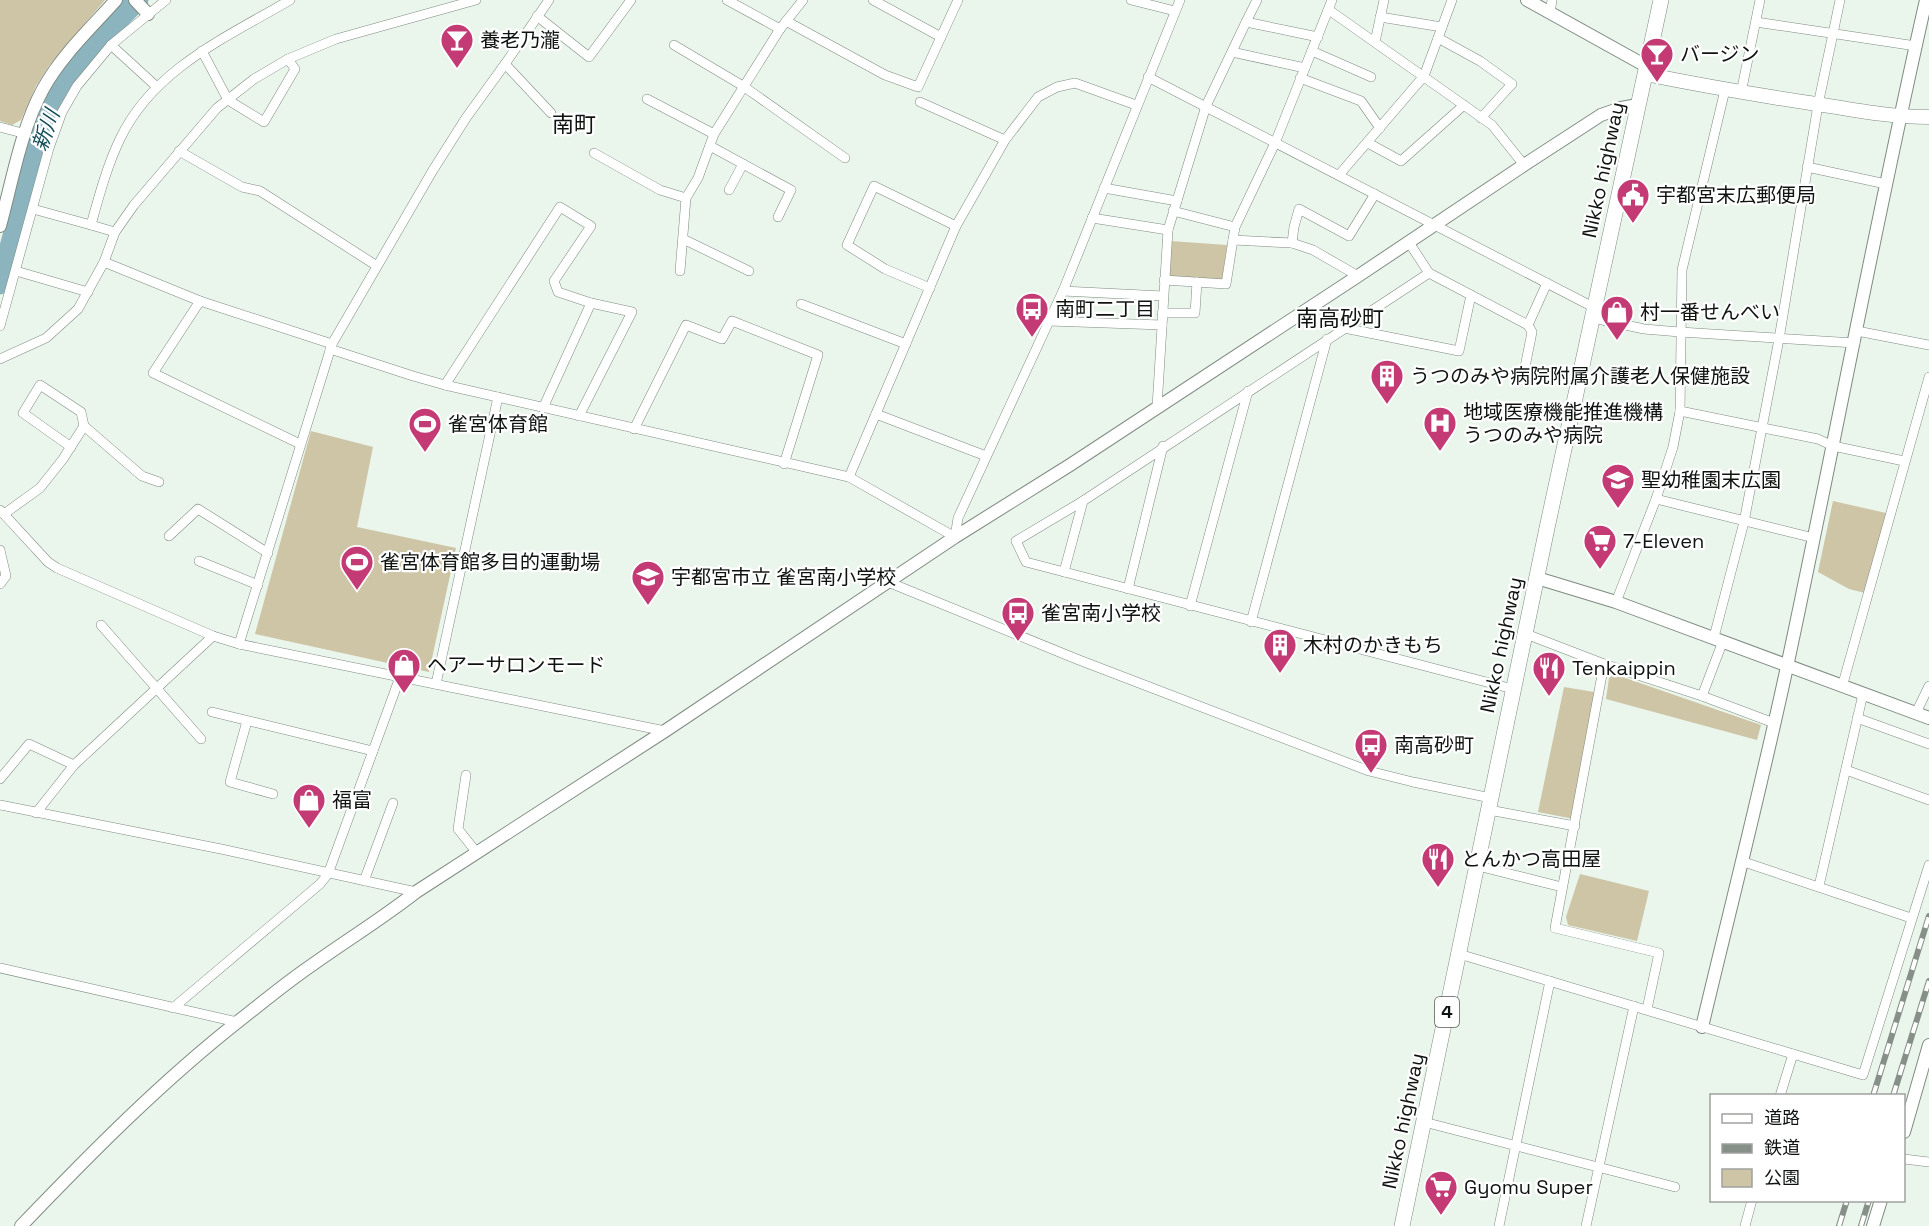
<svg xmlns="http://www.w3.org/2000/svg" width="1929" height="1226" viewBox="0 0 1929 1226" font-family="'Space Grotesk','Noto Sans JP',sans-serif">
<rect width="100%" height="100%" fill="#eaf6ec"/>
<g fill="#cec4a6">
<path d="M0,0H105L48,67L36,86L21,120L12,125L0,121Z"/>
<path d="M1170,241L1227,245L1222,280L1168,277Z"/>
<path d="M311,431L373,447L357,527L456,548L429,672L255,634Z"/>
<path d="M1833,501L1886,513L1865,593L1849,589L1818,572Z"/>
<path d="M1614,674L1761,725L1757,740L1606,699L1609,678Z"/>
<path d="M1564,687L1594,692L1574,819L1538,812Z"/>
<path d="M1580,874L1649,891L1637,941L1568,925L1566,917Z"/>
</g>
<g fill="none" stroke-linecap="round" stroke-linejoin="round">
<path stroke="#8bb4be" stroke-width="21" d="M0,284L40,136C59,82 98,39 138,0"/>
<defs>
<g id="minor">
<path d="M727,0L780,29"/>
<path d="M873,0L941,37"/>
<path d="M1131,0L1175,11"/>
<path d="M1329,10L1492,125L1524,165"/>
<path d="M1550,13L1552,0"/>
<path d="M537,16L589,57L631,0"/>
<path d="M1380,17L1442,27"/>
<path d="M786,21L885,75L918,87L958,0"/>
<path d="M1246,22L1257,0"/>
<path d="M1756,22L1916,46"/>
<path d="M1438,38L1480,61L1512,84L1481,118"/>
<path d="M1375,42L1384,0"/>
<path d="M111,45L157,87"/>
<path d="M674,45L743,86L845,158"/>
<path d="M202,51L228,100L264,122L295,69L288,59"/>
<path d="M1312,51L1371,77"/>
<path d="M1232,52L1305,68"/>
<path d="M505,64L551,113"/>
<path d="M1148,77L1595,308"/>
<path d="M1300,78L1361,101L1380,128"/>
<path d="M1741,93L1760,0"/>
<path d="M647,99L714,134"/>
<path d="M920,102L1005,140"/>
<path d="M0,127L26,134"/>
<path d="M1368,143L1401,161L1464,105"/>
<path d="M710,146L791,190L778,217"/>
<path d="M179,151L242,187L260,191L377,266"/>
<path d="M594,153L660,190L686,198"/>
<path d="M1807,167L1886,184"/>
<path d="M1339,175L1424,76L1452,0"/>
<path d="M1104,188L1177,201"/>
<path d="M729,190L743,164"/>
<path d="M33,209L91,225C99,196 107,166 120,139C153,69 227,37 290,0"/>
<path d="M1173,211L1235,227"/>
<path d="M1092,218L1168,230"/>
<path d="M91,225L115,232"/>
<path d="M683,239L749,271"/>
<path d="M1233,240L1292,243L1313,250L1358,276"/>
<path d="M1408,241L1429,273"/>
<path d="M1292,243L1294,227L1299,209L1349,236L1375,194"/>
<path d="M104,262L200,301L332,344"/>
<path d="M16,271L88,292"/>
<path d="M680,271L686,198L698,178L714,134L780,29L803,0"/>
<path d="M1164,280L1226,284L1235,227L1275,143L1332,0"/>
<path d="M930,288L885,269L847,245L874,186L956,226"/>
<path d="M1063,291L1163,296"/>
<path d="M200,301L153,373L300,444"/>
<path d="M801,304L906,344"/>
<path d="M1162,313H1195L1197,282"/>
<path d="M1593,318L1644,329L1680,332L1855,343"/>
<path d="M1049,321L1162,325"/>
<path d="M0,326L49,148L62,112L77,86L111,45L166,0"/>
<path d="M1344,328L1459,351L1471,295"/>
<path d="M1857,331L1929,345"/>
<path d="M330,349L413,376L445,385L849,477L955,537L958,518L1063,291L1180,0"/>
<path d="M0,359L46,338L78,309L104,262L115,232L134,205L217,108L254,79L288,59L336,39L476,0"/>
<path d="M1525,367L1532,332L1528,325"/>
<path d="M445,385L560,207L591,226L554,281L558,292L591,303L632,312L579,416"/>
<path d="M1157,407L1168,230L1206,106L1246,22L1318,37"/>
<path d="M543,408L591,303"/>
<path d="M1680,411L1818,439L1833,446L1904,461"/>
<path d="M876,414L986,456"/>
<path d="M634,429L686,325L722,339L732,321L818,355L784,464"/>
<path d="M71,447L23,413L40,385L81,412L84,426"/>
<path d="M849,477L956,226L1005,140L1038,97L1057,87L1075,83L1136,105"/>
<path d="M1656,499L1814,538"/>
<path d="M0,510L48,562L57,568L213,636L239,644L665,731"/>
<path d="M4,514L40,488L63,459L84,426L142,476L159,482"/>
<path d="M169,536L198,509L268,553"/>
<path d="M0,550L6,576L0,584"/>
<path d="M199,561L258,585"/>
<path d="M1064,572L1083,501"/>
<path d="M888,582L1079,660L1369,771L1413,782L1491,798"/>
<path d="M1128,589L1163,446"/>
<path d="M1616,602L1656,499L1673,447L1680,411L1682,270L1725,90"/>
<path d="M1190,606L1248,391"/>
<path d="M1251,622L1327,339"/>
<path d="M101,625L201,739"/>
<path d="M1526,634L1604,664"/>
<path d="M1714,637L1744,522L1779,339L1818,105L1840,0"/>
<path d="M239,644L332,344L433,170L466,118L505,64L549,0"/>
<path d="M436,684L498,397"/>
<path d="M1842,687L1929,377"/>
<path d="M1513,689L1026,562L1016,541L1083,501L1429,273L1528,325L1547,283"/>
<path d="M1702,696L1723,641"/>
<path d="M212,712L373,751"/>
<path d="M1916,713L1929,686"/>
<path d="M1857,718L1929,744"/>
<path d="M247,721L230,782L273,794"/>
<path d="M1846,770L1929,800"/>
<path d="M466,775L458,829L477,853"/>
<path d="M0,779L29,744L74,765"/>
<path d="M0,805L221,849L416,892"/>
<path d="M1489,810L1575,826"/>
<path d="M36,813L74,765L213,636"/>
<path d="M1741,861L1911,918"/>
<path d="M1478,866L1562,887"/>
<path d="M364,881L393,803"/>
<path d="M1819,886L1863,694"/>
<path d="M1459,954L1863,1075L1929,865"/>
<path d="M0,968L237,1022"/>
<path d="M173,1008L320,884L328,874L400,677"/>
<path d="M1647,1009L1659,953L1555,928L1604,664L1702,696L1774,723"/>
<path d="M1780,1096L1793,1054"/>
<path d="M1424,1122L1675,1187"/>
<path d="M1904,1159L1929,1162"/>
<path d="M1499,1226L1550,981"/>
<path d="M1586,1226L1634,1006"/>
<path d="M1745,1226L1752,1200"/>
</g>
<g id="tertiary">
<path d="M135,0L148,14"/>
<path d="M1527,0L1646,66"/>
<path d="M0,226C12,182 21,129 43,89C61,56 91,28 116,0"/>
<path d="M1537,578L1616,602L1929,718"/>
<path d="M1702,1027C1731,905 1762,784 1788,662C1835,441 1876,220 1926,0"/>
<path d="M1904,1132L1929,1045"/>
<path d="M21,1226C90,1154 161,1082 240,1020C263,1002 287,982 312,965C347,940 383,918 416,892L665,731L955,537L1070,465L1358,276L1524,165L1601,115L1621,108L1638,105"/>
<path d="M1873,1226L1881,1200"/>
</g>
<path id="secondary" d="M1645,74C1704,86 1763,96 1823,105C1859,111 1893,117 1929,117"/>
<path id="trunk" d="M1402,1226L1547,528L1661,0"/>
</defs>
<use href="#minor" stroke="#7f8a81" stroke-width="10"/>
<use href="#tertiary" stroke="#7f8a81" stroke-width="14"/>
<use href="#secondary" stroke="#7f8a81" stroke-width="15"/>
<use href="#trunk" stroke="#7f8a81" stroke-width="16"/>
<use href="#minor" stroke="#fff" stroke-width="9"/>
<use href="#tertiary" stroke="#fff" stroke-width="12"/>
<use href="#secondary" stroke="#fff" stroke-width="14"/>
<use href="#trunk" stroke="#fff" stroke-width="15"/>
<defs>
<g id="rail">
<path d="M1873,1096L1929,916"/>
<path d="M1893,1096L1929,981"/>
<path d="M1839,1226L1847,1200"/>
<path d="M1861,1226L1869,1200"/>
</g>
</defs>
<use href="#rail" stroke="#868f88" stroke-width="6"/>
<use href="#rail" stroke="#fff" stroke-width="4" stroke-dasharray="11" stroke-linecap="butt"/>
</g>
<defs>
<symbol id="bar-pin" viewBox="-11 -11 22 30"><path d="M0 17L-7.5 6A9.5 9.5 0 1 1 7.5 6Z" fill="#c43a74" stroke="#fff"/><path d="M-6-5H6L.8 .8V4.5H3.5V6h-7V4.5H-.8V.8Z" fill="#fff"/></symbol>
<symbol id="civic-pin" viewBox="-11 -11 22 30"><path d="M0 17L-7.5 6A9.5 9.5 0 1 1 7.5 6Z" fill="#c43a74" stroke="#fff"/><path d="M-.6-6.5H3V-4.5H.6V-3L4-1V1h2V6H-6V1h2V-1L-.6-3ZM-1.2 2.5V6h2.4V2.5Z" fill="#fff"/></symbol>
<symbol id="bus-pin" viewBox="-11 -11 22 30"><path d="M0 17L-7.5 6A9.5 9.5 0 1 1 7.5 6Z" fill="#c43a74" stroke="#fff"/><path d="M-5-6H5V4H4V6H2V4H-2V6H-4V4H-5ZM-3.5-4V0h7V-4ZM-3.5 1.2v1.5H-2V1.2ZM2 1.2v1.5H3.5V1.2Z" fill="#fff"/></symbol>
<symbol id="shop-pin" viewBox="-11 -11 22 30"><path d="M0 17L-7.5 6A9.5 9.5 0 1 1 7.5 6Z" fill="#c43a74" stroke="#fff"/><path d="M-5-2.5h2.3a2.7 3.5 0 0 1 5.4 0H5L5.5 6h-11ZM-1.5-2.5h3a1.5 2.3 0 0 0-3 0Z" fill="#fff"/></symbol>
<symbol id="building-pin" viewBox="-11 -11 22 30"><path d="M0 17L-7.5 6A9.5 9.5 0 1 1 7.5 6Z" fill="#c43a74" stroke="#fff"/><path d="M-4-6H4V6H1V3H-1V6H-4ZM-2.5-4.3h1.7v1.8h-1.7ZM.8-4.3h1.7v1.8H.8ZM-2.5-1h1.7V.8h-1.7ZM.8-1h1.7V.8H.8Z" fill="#fff"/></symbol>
<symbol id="hospital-pin" viewBox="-11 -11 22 30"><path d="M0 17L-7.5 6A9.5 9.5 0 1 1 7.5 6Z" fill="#c43a74" stroke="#fff"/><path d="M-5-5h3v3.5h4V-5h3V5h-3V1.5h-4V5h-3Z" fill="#fff"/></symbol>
<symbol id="stadium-pin" viewBox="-11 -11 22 30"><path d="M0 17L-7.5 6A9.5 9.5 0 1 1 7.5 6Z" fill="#c43a74" stroke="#fff"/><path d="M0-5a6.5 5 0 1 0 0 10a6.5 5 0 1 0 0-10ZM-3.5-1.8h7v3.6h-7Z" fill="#fff"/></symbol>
<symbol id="school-pin" viewBox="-11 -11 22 30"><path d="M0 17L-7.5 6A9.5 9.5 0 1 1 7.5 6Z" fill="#c43a74" stroke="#fff"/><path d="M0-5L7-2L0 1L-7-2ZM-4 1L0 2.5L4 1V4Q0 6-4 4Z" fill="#fff"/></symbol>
<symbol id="supermarket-pin" viewBox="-11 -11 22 30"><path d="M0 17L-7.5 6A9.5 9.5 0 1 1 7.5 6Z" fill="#c43a74" stroke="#fff"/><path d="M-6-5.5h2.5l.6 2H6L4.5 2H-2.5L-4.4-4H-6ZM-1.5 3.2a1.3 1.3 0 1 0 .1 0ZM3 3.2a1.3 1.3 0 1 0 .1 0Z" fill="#fff"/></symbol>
<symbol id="restaurant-pin" viewBox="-11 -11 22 30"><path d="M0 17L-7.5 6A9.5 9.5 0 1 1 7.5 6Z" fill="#c43a74" stroke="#fff"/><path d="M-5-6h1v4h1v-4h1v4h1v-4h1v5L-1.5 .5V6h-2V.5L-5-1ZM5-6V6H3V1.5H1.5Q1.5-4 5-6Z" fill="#fff"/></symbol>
</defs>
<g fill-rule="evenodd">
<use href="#bar-pin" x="438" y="21" width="38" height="52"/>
<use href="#bar-pin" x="1638" y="35" width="38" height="52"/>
<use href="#civic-pin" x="1614" y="176" width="38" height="52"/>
<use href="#bus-pin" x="1013" y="290" width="38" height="52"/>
<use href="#shop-pin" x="1598" y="293" width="38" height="52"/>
<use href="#building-pin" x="1368" y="357" width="38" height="52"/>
<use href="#hospital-pin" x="1421" y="404" width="38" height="52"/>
<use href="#stadium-pin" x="406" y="405" width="38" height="52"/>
<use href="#school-pin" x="1599" y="461" width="38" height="52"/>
<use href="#supermarket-pin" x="1581" y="522" width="38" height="52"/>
<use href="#stadium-pin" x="338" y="543" width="38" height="52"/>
<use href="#school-pin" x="629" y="558" width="38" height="52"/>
<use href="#bus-pin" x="999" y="594" width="38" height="52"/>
<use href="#building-pin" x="1261" y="626" width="38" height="52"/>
<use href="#shop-pin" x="385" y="646" width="38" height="52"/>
<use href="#restaurant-pin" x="1530" y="649" width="38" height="52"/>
<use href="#bus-pin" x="1352" y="726" width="38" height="52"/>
<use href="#shop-pin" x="290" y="781" width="38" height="52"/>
<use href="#restaurant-pin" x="1419" y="840" width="38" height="52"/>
<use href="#supermarket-pin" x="1422" y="1168" width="38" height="52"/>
</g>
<g text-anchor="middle" stroke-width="4.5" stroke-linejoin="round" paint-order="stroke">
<rect fill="#fff" stroke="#575a58" stroke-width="1.5" x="1435" y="997" width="24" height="30" rx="4.5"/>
<g font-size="18" font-weight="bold" fill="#0f1310">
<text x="1447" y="1018">4</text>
</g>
<g font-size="20" fill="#0f1310" stroke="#fff" text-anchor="start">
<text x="480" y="47">養老乃瀧</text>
<text x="1680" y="61">バージン</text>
<text x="1656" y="202">宇都宮末広郵便局</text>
<text x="1055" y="316">南町二丁目</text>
<text x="1640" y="319">村一番せんべい</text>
<text x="1410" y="383">うつのみや病院附属介護老人保健施設</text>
<text x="1463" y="419">地域医療機能推進機構<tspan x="1463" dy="23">うつのみや病院</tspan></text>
<text x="448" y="431">雀宮体育館</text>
<text x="1641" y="487">聖幼稚園末広園</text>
<text x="1623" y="548">7-Eleven</text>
<text x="380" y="569">雀宮体育館多目的運動場</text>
<text x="671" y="584">宇都宮市立 雀宮南小学校</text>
<text x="1041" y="620">雀宮南小学校</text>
<text x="1303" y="652">木村のかきもち</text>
<text x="427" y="672">ヘアーサロンモード</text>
<text x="1572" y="675">Tenkaippin</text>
<text x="1394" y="752">南高砂町</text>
<text x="332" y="807">福富</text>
<text x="1461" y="866">とんかつ高田屋</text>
<text x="1464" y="1194">Gyomu Super</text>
</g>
<g font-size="20" fill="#0f1310" stroke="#fff">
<text transform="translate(1603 170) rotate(-78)" y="7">Nikko highway</text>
<text transform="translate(1501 645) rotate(-78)" y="7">Nikko highway</text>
<text transform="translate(1403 1121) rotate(-78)" y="7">Nikko highway</text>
</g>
<g font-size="21" font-style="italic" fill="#144e5a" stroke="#fff">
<text transform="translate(46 130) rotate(-70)" y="7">新川</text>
</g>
<g font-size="22" fill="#0f1310" stroke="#fff">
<text x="574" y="132">南町</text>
<text x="1340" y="326">南高砂町</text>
</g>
</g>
<rect x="1710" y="1094" width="195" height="108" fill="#ffffff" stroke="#9fa19f" stroke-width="1.5"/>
<rect x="1722" y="1114" width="30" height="9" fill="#ffffff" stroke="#9fa19f" stroke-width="1.5"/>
<text x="1764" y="1124" font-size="18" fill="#0f1310">道路</text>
<rect x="1722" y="1144" width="30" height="9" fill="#868f88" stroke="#9fa19f" stroke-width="1.5"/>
<text x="1764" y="1154" font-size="18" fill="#0f1310">鉄道</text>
<rect x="1722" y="1169" width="30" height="18" fill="#cec4a6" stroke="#9fa19f" stroke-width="1.5"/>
<text x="1764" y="1184" font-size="18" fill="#0f1310">公園</text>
</svg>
